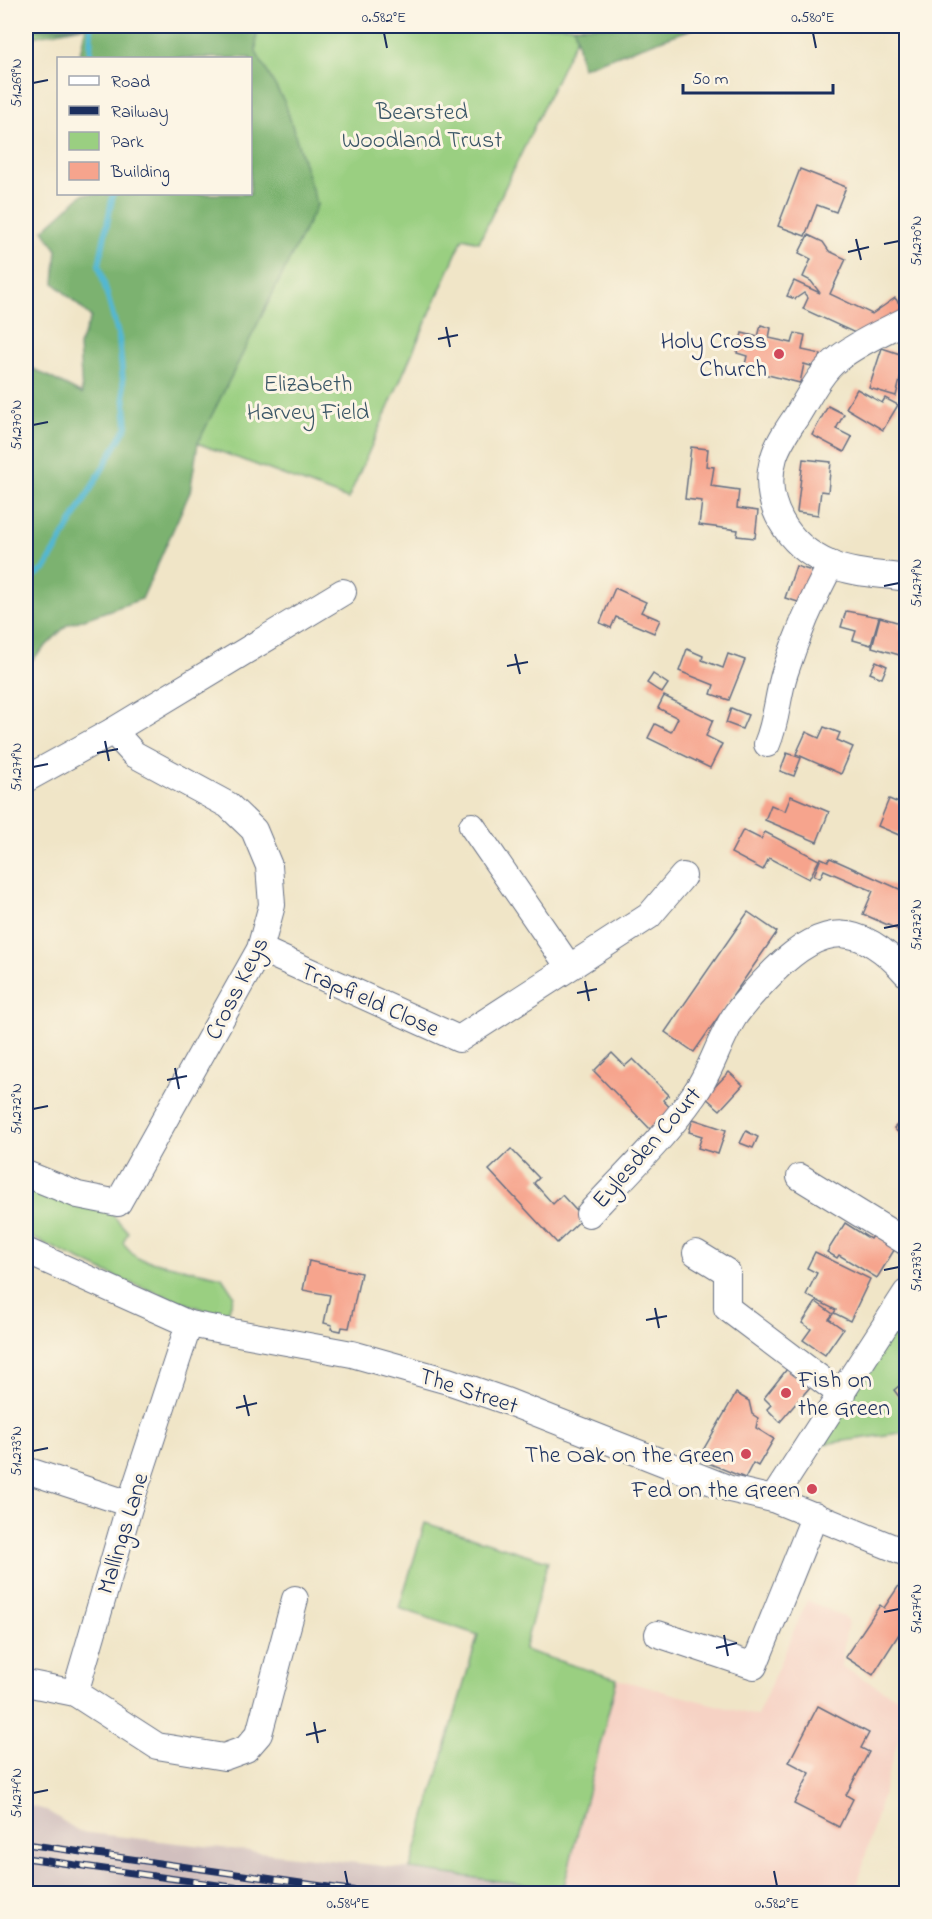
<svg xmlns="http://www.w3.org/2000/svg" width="932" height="1919" viewBox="0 0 932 1919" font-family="'Indie Flower',sans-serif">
<rect width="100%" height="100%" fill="#fcf5e5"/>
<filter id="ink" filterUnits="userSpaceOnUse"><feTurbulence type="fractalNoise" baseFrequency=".0167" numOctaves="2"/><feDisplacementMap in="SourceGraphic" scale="12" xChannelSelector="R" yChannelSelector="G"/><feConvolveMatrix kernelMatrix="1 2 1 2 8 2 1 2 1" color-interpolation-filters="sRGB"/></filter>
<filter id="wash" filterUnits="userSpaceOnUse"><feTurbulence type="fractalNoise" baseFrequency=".008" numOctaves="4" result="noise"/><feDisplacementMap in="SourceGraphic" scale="24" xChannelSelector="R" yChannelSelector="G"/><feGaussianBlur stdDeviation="1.35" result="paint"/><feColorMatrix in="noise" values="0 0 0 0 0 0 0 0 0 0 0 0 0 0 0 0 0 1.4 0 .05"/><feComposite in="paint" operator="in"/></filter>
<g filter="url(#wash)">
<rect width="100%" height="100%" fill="#f0e5c7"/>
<path fill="#f6d2c4" d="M807,1600L848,1619L841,1666L906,1703V1711L855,1893L582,1894L563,1890L617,1679L757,1716Z"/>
<path fill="#d1bfbe" d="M26,1805L46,1810L80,1832L410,1869L582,1893H26Z"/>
<g fill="#9acf81" stroke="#5a7f70" stroke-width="1.5">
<path d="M26,26H87L26,38Z"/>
<path d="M102,26H582L479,242L463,238L348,499L197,443L317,205L250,58Z"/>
<path d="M26,1184L109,1211L128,1232L123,1243L137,1258L222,1277L234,1295L226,1318L125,1281L26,1235Z"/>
<path d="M906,1304V1432L823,1444Z"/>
<path d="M425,1523L548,1561L524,1650L617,1679L563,1890L410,1869L478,1635L399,1608Z"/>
</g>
<g fill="#7bb26f" stroke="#4b7066" stroke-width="1.5">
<path d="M26,26H257L256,52L285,103L317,205L198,443L190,492L142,599L67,625L26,666V365L82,394L79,346L91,317L54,283L57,250L43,230L83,194H250V58H79L86,26L40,31Z"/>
<path d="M574,26H700L582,68Z"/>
</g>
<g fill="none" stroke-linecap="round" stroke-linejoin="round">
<g stroke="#52b7d1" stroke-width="6">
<path d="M90,58L91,26"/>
<path d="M26,580L44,570L127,426L119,338L99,265L113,194"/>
</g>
</g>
<g id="blocks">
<g fill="#f6a48d">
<path d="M800,169L846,187L836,212L817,205L805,236L778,226Z"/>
<path d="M808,235L823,242L829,251L846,259L830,294L872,314L895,298L905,311L868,339L803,309L808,298L804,293L795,299L787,296L794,281L820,293L811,281L803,277L811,259L799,253Z"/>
<path d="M761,325L771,328L769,338L792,343L795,333L805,335L802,350L821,354L818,368L804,364L800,383L744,369L747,356L737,353L742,333L758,337Z"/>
<path d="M882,348L906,356L896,396L869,388Z"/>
<path d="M857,389L882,403L885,398L898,405L883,430L846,408Z"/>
<path d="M828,406L844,414L836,429L852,437L844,452L812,435Z"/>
<path d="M691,447L708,449L706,466L714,467L711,486L739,490L737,508L758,511L755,538L737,536L738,530L699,525L702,501L685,499Z"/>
<path d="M803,459L831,462L828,492L821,491L818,515L797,512Z"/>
<path d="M796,566L812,571L808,605L785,598Z"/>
<path d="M615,588L646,602L641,612L660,620L654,633L616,617L611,628L600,623Z"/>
<path d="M846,611L879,617L871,645L853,640L856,631L841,627Z"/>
<path d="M880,617L900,623L899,628L906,630V657L872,647Z"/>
<path d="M687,649L703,656L702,660L723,668L728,654L745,660L729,700L711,694L714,685L679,671Z"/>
<path d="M876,661L887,666L882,678L870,673Z"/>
<path d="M653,674L668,684L662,693L647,683Z"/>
<path d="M664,696L713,720L706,736L722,744L710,768L648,738L655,724L671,732L678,718L658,708Z"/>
<path d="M731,708L748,715L742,729L726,723Z"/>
<path d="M824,727L840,733L837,740L853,747L841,774L796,754L806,732L819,738Z"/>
<path d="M787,753L801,758L794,776L780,771Z"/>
<path d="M791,796L829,812L817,842L765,820L771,805L785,811Z"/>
<path d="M889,799L906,806V838L878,826Z"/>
<path d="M743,830L761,839L765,832L819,860L809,879L769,858L763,870L731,853Z"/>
<path d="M821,858L828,861L830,858L906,892V933L863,914L873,891L824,870L820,878L814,875Z"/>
<path d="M748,912L777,932L694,1052L665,1032Z"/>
<path d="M612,1053L625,1066L633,1059L669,1095L663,1100L672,1110L652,1131L594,1071Z"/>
<path d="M729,1072L743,1085L720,1110L705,1097Z"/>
<path d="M906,1116V1141L894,1128Z"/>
<path d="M693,1119L726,1130L718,1154L698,1148L702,1136L689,1132Z"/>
<path d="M746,1131L758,1137L753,1148L740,1143Z"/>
<path d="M511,1149L539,1178L534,1183L553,1204L562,1195L583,1218L557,1243L489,1170Z"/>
<path d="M845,1223L870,1239L874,1233L896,1247L877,1278L839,1255L837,1258L827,1252Z"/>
<path d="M815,1252L870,1279L850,1321L834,1313L836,1310L806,1295L817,1273L807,1268Z"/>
<path d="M309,1261L361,1273L349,1328L342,1327L341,1331L331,1329L332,1325L324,1323L330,1295L303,1290Z"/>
<path d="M816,1302L833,1314L829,1319L843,1329L825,1355L803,1340L811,1329L802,1323Z"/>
<path d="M787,1369L810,1387L780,1422L767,1409L771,1405L764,1398Z"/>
<path d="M906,1380V1406L894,1390Z"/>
<path d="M736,1393L749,1401L752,1414L758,1418L756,1428L774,1439L758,1466L753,1463L745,1478L698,1459Z"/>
<path d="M900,1584L906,1588V1623L873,1675L845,1657L880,1605L884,1608Z"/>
<path d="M818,1706L869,1733L861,1748L869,1752L846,1795L853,1799L839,1827L794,1804L810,1773L789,1762Z"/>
</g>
</g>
</g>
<g filter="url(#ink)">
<use href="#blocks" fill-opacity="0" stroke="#666f83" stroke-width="1.5"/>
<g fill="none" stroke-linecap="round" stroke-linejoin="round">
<defs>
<g id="minor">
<path d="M906,320C884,332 859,342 839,358C821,371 808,398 796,417C788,429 778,443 774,457C760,503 788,546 830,564C853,574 882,574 906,578"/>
<path d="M767,744C777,721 777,696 785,672C797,635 813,598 831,564"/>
<path d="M26,779L113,731L343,592"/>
<path d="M472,826L569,967"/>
<path d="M260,949L459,1039L649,916L683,876"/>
<path d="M26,1174L78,1195L118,1203L260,949L272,905L269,866L254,830L228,805L134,754L113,731"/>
<path d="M800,1177L906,1242"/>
<path d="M589,1214C625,1175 664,1138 694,1095C712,1070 719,1039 736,1014C748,998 761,984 775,970C824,922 860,922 906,973"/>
<path d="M26,1251L189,1324L352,1354L448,1381L506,1401L730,1489L773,1499L906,1553"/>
<path d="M696,1253L727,1272V1308L842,1395"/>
<path d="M26,1470L130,1504"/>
<path d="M773,1499L906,1293"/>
<path d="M658,1634L754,1666L815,1515"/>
<path d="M26,1683L75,1693L130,1504L189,1324"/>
<path d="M75,1693L157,1746L224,1757L246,1749L259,1734L295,1599"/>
</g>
</defs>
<use href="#minor" stroke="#666f83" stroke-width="28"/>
<use href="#minor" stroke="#fff" stroke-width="26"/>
<defs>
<g id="rail">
<path d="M26,1844L378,1894"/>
<path d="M26,1858L283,1894"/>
</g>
</defs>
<use href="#rail" stroke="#1b2f5e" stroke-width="7"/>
<use href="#rail" stroke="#fcf5e5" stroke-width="4.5" stroke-dasharray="14" stroke-linecap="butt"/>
</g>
</g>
<path fill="none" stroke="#1b2f5e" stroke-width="2" d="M384,33L387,48M813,33L816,48M33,83L48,80M856,239L861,260M884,244L899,241M848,252L869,247M446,327L450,347M438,339L458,335M33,425L48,422M884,586L899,583M515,654L520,674M507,666L528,662M105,741L109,761M97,753L118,749M33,767L48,764M884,928L899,925M585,981L589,1001M577,993L597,989M175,1068L179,1089M167,1080L187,1076M33,1109L48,1106M884,1270L899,1267M655,1308L659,1328M646,1320L667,1316M244,1395L249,1416M236,1408L257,1403M33,1451L48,1448M884,1612L899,1609M724,1635L728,1656M716,1648L737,1643M314,1722L318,1743M306,1735L326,1730M33,1793L48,1790M345,1871L348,1886M774,1871L777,1886"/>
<g fill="#d1495b" stroke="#fcf5e5" stroke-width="2">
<circle cx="779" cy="354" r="6"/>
<circle cx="786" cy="1393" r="6"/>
<circle cx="746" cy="1454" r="6"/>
<circle cx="812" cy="1489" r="6"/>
</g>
<g text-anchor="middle" stroke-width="6" stroke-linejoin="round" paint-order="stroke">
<g font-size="24" fill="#3b5767" stroke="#fcf5e5">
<text x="422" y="119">Bearsted<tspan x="422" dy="28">Woodland Trust</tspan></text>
<text x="308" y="391">Elizabeth<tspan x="308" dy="28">Harvey Field</tspan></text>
</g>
<g font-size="24" fill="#1b2f5e" stroke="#fcf5e5" text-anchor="end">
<text x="767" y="348">Holy Cross<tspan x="767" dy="28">Church</tspan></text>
<text x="798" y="1387" text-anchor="start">Fish on<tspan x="798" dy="28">the Green</tspan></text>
<text x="734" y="1462">The Oak on the Green</text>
<text x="800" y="1497">Fed on the Green</text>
</g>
<g font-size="24" fill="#1b2f5e" stroke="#fcf5e5">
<text transform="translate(236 988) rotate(-63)" y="8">Cross Keys</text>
<text transform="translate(370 999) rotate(24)" y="8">Trapfield Close</text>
<text transform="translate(646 1147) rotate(-49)" y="8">Eylesden Court</text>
<text transform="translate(469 1390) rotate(18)" y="8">The Street</text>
<text transform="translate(122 1533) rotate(-73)" y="8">Mallings Lane</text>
</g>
</g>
<rect width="932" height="1919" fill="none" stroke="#fcf5e5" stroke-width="66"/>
<rect x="57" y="57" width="195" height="138" fill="#fcf5e5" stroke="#a2a6af" stroke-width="1.5"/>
<rect x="69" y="76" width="30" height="9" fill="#ffffff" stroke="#a2a6af" stroke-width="1.5"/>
<text x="111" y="87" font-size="18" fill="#1b2f5e">Road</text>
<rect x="69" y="106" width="30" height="9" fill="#1b2f5e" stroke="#a2a6af" stroke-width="1.5"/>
<text x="111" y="117" font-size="18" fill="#1b2f5e">Railway</text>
<rect x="69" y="132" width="30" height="18" fill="#9acf81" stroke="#a2a6af" stroke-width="1.5"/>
<text x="111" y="147" font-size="18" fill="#1b2f5e">Park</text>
<rect x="69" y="162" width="30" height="18" fill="#f6a48d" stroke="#a2a6af" stroke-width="1.5"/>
<text x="111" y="177" font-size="18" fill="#1b2f5e">Building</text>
<path d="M683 84v9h150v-9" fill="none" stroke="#1b2f5e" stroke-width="3"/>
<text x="692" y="84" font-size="18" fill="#1b2f5e" stroke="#fcf5e5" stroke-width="4.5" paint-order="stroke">50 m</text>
<rect x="33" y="33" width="866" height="1853" fill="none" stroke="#1b2f5e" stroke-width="2"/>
<g font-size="15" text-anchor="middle" fill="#1b2f5e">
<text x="384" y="22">0.582°E</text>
<text x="813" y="22">0.580°E</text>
<text transform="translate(16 83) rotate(-90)" y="5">51.269°N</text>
<text transform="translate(916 241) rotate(-90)" y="5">51.270°N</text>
<text transform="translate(16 425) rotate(-90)" y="5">51.270°N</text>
<text transform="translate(916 583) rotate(-90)" y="5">51.271°N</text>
<text transform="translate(16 767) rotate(-90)" y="5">51.271°N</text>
<text transform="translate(916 925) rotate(-90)" y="5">51.272°N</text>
<text transform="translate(16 1109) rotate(-90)" y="5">51.272°N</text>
<text transform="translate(916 1267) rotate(-90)" y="5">51.273°N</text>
<text transform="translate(16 1451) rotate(-90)" y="5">51.273°N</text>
<text transform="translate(916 1609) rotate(-90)" y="5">51.274°N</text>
<text transform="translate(16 1793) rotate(-90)" y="5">51.274°N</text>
<text x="348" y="1908">0.584°E</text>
<text x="777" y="1908">0.582°E</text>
</g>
</svg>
